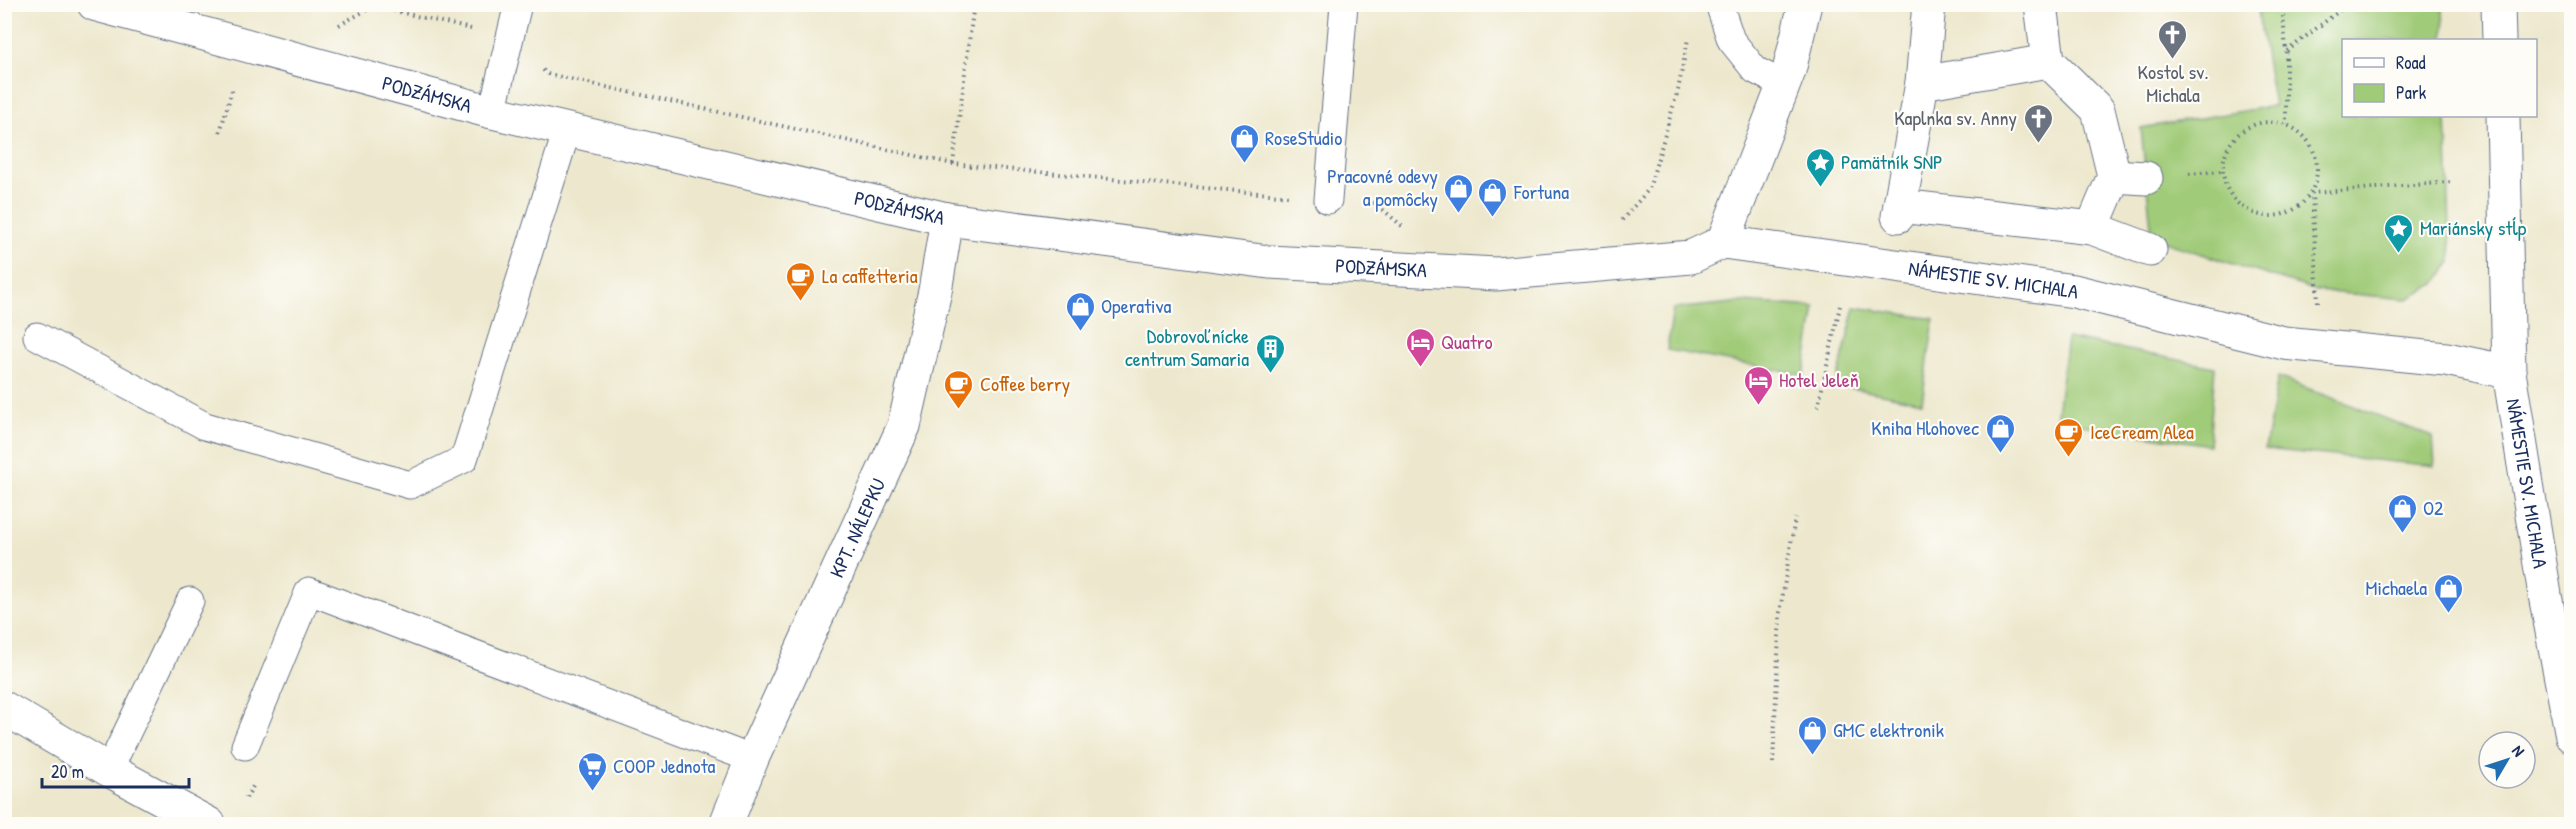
<svg xmlns="http://www.w3.org/2000/svg" width="2576" height="829" viewBox="0 0 2576 829" font-family="'Patrick Hand',sans-serif">
<rect width="100%" height="100%" fill="#fdfcf7"/>
<filter id="ink" filterUnits="userSpaceOnUse"><feTurbulence type="fractalNoise" baseFrequency=".0167" numOctaves="2"/><feDisplacementMap in="SourceGraphic" scale="12" xChannelSelector="R" yChannelSelector="G"/><feConvolveMatrix kernelMatrix="1 2 1 2 8 2 1 2 1" color-interpolation-filters="sRGB"/></filter>
<filter id="wash" filterUnits="userSpaceOnUse"><feTurbulence type="fractalNoise" baseFrequency=".008" numOctaves="4" result="noise"/><feDisplacementMap in="SourceGraphic" scale="24" xChannelSelector="R" yChannelSelector="G"/><feGaussianBlur stdDeviation="1.35" result="paint"/><feColorMatrix in="noise" values="0 0 0 0 0 0 0 0 0 0 0 0 0 0 0 0 0 1.4 0 .05"/><feComposite in="paint" operator="in"/></filter>
<g filter="url(#wash)">
<rect width="100%" height="100%" fill="#ede8cd"/>
<g fill="#a0cb78" stroke="#5e7d6b" stroke-width="1.5">
<path d="M2257,5H2443L2444,40H2344V116H2446L2451,261L2436,284L2408,299L2317,291L2152,238L2141,128L2274,106Z"/>
<path d="M1743,302L1815,307L1804,375L1667,350L1673,309Z"/>
<path d="M1855,307L1934,319L1922,402L1836,385Z"/>
<path d="M2067,338L2215,367L2209,445L2056,421Z"/>
<path d="M2278,377L2433,437L2435,466L2265,449Z"/>
</g>
</g>
<g filter="url(#ink)">
<g fill="none" stroke-linecap="round" stroke-linejoin="round">
<defs>
<g id="lane">
<path d="M1719,4L1731,40L1755,70L1784,85"/>
<path d="M492,112L518,4"/>
<path d="M1328,200L1344,4"/>
<path d="M37,336L205,426L410,485L464,459L567,130"/>
<path d="M245,746L309,591L752,759"/>
<path d="M109,770L190,601"/>
</g>
<g id="street">
<path id="s1" d="M94,4L492,112L947,219L1269,262L1496,274L1691,257L1723,242"/>
<path d="M2041,4L2048,61L2098,110L2114,176L2092,228"/>
<path d="M1922,83L1929,4"/>
<path d="M2114,176L2146,178"/>
<path d="M1900,206L2092,228L2150,250"/>
<path d="M1898,216L1922,83L2048,61"/>
<path id="s2" d="M1723,242L2074,291L2284,343L2446,359L2509,372"/>
<path d="M1723,242L1789,71L1805,4"/>
<path d="M4,708L109,770L209,824"/>
<path id="s3" d="M726,824L752,759L904,426L935,291L947,219"/>
</g>
<g id="secondary">
<path d="M2498,4L2499,40"/>
<path id="s4" d="M2503,116L2509,372L2545,595L2572,736"/>
</g>
</defs>
<use href="#lane" stroke="#647085" stroke-width="29"/>
<use href="#street" stroke="#647085" stroke-width="35"/>
<use href="#secondary" stroke="#647085" stroke-width="35"/>
<g stroke="#647085" stroke-width="4" stroke-dasharray="1.5 4.5" stroke-linecap="butt">
<path d="M2282,4L2286,51V124"/>
<path d="M339,25L374,6L471,29"/>
<path d="M2287,51L2348,4"/>
<path d="M543,70L548,74L953,164L1290,196"/>
<circle cx="2270" cy="169" r="47"/>
<path d="M220,132L233,87"/>
<path d="M953,164L974,4"/>
<path d="M2189,174L2222,171"/>
<path d="M1367,202L1375,203L1402,226"/>
<path d="M1622,220L1649,189L1678,90L1688,39"/>
<path d="M2318,302L2312,193L2452,182"/>
<path d="M1818,407L1840,306"/>
<path d="M1773,763L1780,612L1795,518"/>
<path d="M246,798L255,783"/>
</g>
<use href="#lane" stroke="#fff" stroke-width="27"/>
<use href="#street" stroke="#fff" stroke-width="33"/>
<use href="#secondary" stroke="#fff" stroke-width="33"/>
</g>
</g>
<defs>
<symbol id="church-pin" viewBox="-11 -11 22 30"><path d="M0 17L-7.5 6A9.5 9.5 0 1 1 7.5 6Z" fill="#6b7280" stroke="#fdfcf7"/><path d="M-1.2-6h2.4v3.5h3.3v2.4h-3.3V6h-2.4V-.1h-3.3v-2.4h3.3Z" fill="#fff"/></symbol>
<symbol id="shop-pin" viewBox="-11 -11 22 30"><path d="M0 17L-7.5 6A9.5 9.5 0 1 1 7.5 6Z" fill="#3f7fe0" stroke="#fdfcf7"/><path d="M-5-2.5h2.3a2.7 3.5 0 0 1 5.4 0H5L5.5 6h-11ZM-1.5-2.5h3a1.5 2.3 0 0 0-3 0Z" fill="#fff"/></symbol>
<symbol id="sight-pin" viewBox="-11 -11 22 30"><path d="M0 17L-7.5 6A9.5 9.5 0 1 1 7.5 6Z" fill="#0f9aa8" stroke="#fdfcf7"/><path d="M0-6L1.8-2.2L6-1.7L2.9 1.2L3.7 5.4L0 3.3L-3.7 5.4L-2.9 1.2L-6-1.7L-1.8-2.2Z" fill="#fff"/></symbol>
<symbol id="cafe-pin" viewBox="-11 -11 22 30"><path d="M0 17L-7.5 6A9.5 9.5 0 1 1 7.5 6Z" fill="#e8710a" stroke="#fdfcf7"/><path d="M-5.5-4.5H6V0H3Q3 3.5 0 3.5H-2.5Q-5.5 3.5-5.5 0ZM3-3.2v2h1.7v-2ZM-6 4.5H4V6H-6Z" fill="#fff"/></symbol>
<symbol id="hotel-pin" viewBox="-11 -11 22 30"><path d="M0 17L-7.5 6A9.5 9.5 0 1 1 7.5 6Z" fill="#d1479c" stroke="#fdfcf7"/><path d="M-6-4.5h1.5V1H6V5H4.5V3h-9V5H-6ZM-4 0a1.8 1.8 0 1 1 3.6 0ZM.5 0V-2.5h3Q6-2.5 6 0Z" fill="#fff"/></symbol>
<symbol id="building-pin" viewBox="-11 -11 22 30"><path d="M0 17L-7.5 6A9.5 9.5 0 1 1 7.5 6Z" fill="#0f9aa8" stroke="#fdfcf7"/><path d="M-4-6H4V6H1V3H-1V6H-4ZM-2.5-4.3h1.7v1.8h-1.7ZM.8-4.3h1.7v1.8H.8ZM-2.5-1h1.7V.8h-1.7ZM.8-1h1.7V.8H.8Z" fill="#fff"/></symbol>
<symbol id="supermarket-pin" viewBox="-11 -11 22 30"><path d="M0 17L-7.5 6A9.5 9.5 0 1 1 7.5 6Z" fill="#3f7fe0" stroke="#fdfcf7"/><path d="M-6-5.5h2.5l.6 2H6L4.5 2H-2.5L-4.4-4H-6ZM-1.5 3.2a1.3 1.3 0 1 0 .1 0ZM3 3.2a1.3 1.3 0 1 0 .1 0Z" fill="#fff"/></symbol>
</defs>
<g fill-rule="evenodd">
<use href="#church-pin" x="2156" y="18" width="33" height="45"/>
<use href="#church-pin" x="2022" y="102" width="33" height="45"/>
<use href="#shop-pin" x="1228" y="122" width="33" height="45"/>
<use href="#sight-pin" x="1804" y="146" width="33" height="45"/>
<use href="#shop-pin" x="1442" y="172" width="33" height="45"/>
<use href="#shop-pin" x="1476" y="176" width="33" height="45"/>
<use href="#sight-pin" x="2382" y="212" width="33" height="45"/>
<use href="#cafe-pin" x="784" y="260" width="33" height="45"/>
<use href="#shop-pin" x="1064" y="290" width="33" height="45"/>
<use href="#hotel-pin" x="1404" y="326" width="33" height="45"/>
<use href="#building-pin" x="1254" y="332" width="33" height="45"/>
<use href="#hotel-pin" x="1742" y="364" width="33" height="45"/>
<use href="#cafe-pin" x="942" y="368" width="33" height="45"/>
<use href="#shop-pin" x="1984" y="412" width="33" height="45"/>
<use href="#cafe-pin" x="2052" y="416" width="33" height="45"/>
<use href="#shop-pin" x="2386" y="492" width="33" height="45"/>
<use href="#shop-pin" x="2432" y="572" width="33" height="45"/>
<use href="#shop-pin" x="1796" y="714" width="33" height="45"/>
<use href="#supermarket-pin" x="576" y="750" width="33" height="45"/>
</g>
<g text-anchor="middle" stroke-width="4.5" stroke-linejoin="round" paint-order="stroke">
<g font-size="20" fill="#5b616d" stroke="#fdfcf7">
<text x="2173" y="79">Kostol sv.<tspan x="2173" dy="23">Michala</tspan></text>
<text x="2017" y="125" text-anchor="end">Kaplnka sv. Anny</text>
</g>
<g font-size="20" fill="#1b2f5e" stroke="#fdfcf7">
<text dy="7" stroke="none"><textPath href="#s1" startOffset="345">PODZÁMSKA</textPath></text>
<text dy="7" stroke="none"><textPath href="#s1" startOffset="831">PODZÁMSKA</textPath></text>
<text dy="7" stroke="none"><textPath href="#s1" startOffset="1317">PODZÁMSKA</textPath></text>
<text dy="7" stroke="none"><textPath href="#s2" startOffset="273">NÁMESTIE SV. MICHALA</textPath></text>
<text dy="7" stroke="none"><textPath href="#s4" startOffset="369">NÁMESTIE SV. MICHALA</textPath></text>
<text dy="7" stroke="none"><textPath href="#s3" startOffset="324">KPT. NÁLEPKU</textPath></text>
</g>
<g font-size="20" fill="#366cbe" stroke="#fdfcf7" text-anchor="start">
<text x="1265" y="145">RoseStudio</text>
<text x="1438" y="183" text-anchor="end">Pracovné odevy<tspan x="1438" dy="23">a pomôcky</tspan></text>
<text x="1514" y="199">Fortuna</text>
<text x="1101" y="313">Operativa</text>
<text x="1979" y="435" text-anchor="end">Kniha Hlohovec</text>
<text x="2423" y="515">O2</text>
<text x="2427" y="595" text-anchor="end">Michaela</text>
<text x="1833" y="737">GMC elektronik</text>
<text x="613" y="773">COOP Jednota</text>
</g>
<g font-size="20" fill="#0d838f" stroke="#fdfcf7" text-anchor="start">
<text x="1841" y="169">Pamätník SNP</text>
<text x="2420" y="235">Mariánsky stĺp</text>
<text x="1249" y="343" text-anchor="end">Dobrovoľnícke<tspan x="1249" dy="23">centrum Samaria</tspan></text>
</g>
<g font-size="20" fill="#c56008" stroke="#fdfcf7" text-anchor="start">
<text x="822" y="283">La caffetteria</text>
<text x="980" y="391">Coffee berry</text>
<text x="2090" y="439">IceCream Alea</text>
</g>
<g font-size="20" fill="#b23c85" stroke="#fdfcf7" text-anchor="start">
<text x="1441" y="349">Quatro</text>
<text x="1779" y="387">Hotel Jeleň</text>
</g>
</g>
<rect width="2576" height="829" fill="none" stroke="#fdfcf7" stroke-width="24"/>
<rect x="2342" y="39" width="195" height="78" fill="#fdfcf7" stroke="#a3aaba" stroke-width="1.5"/>
<rect x="2354" y="58" width="30" height="9" fill="#ffffff" stroke="#a3aaba" stroke-width="1.5"/>
<text x="2396" y="69" font-size="18" fill="#1b2f5e">Road</text>
<rect x="2354" y="84" width="30" height="18" fill="#a0cb78" stroke="#a3aaba" stroke-width="1.5"/>
<text x="2396" y="99" font-size="18" fill="#1b2f5e">Park</text>
<g transform="translate(2507 760) rotate(51)"><circle r="28" fill="#fdfcf7" stroke="#a3aaba" stroke-width="1.5"/>
<path d="M0-4.5L10 22L0 15L-10 22Z" fill="#1f6fb2"/>
<text y="-9" font-size="16" font-weight="bold" text-anchor="middle" fill="#1b2f5e">N</text>
</g>
<path d="M42 778v9h147v-9" fill="none" stroke="#1b2f5e" stroke-width="3"/>
<text x="51" y="778" font-size="18" fill="#1b2f5e" stroke="#fdfcf7" stroke-width="4.5" paint-order="stroke">20 m</text>
</svg>
